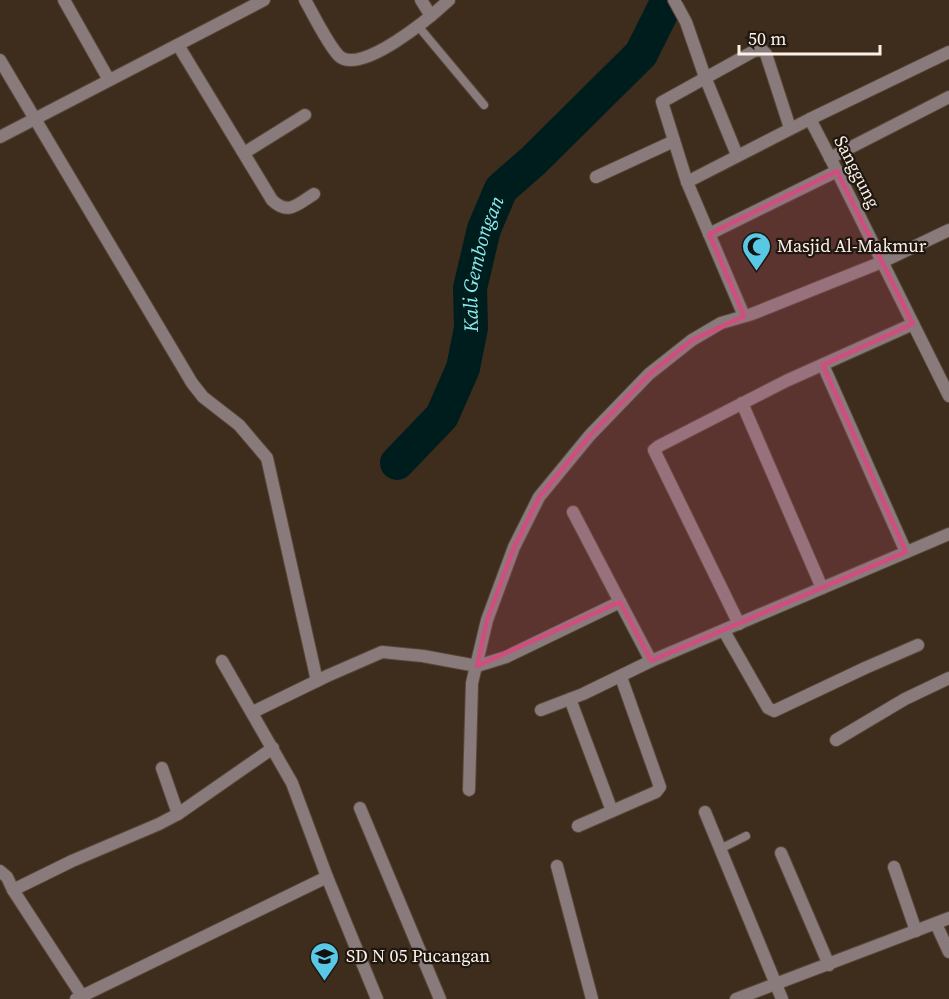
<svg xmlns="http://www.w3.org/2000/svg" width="949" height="999" viewBox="0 0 949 999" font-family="'Source Serif 4',serif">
<rect width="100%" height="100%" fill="#3e2d1d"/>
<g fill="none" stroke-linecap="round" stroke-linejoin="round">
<path stroke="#001d1e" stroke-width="34" id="s1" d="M397,463L442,416L463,368L471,328L470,288L484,229L501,189L533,161L641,54L666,4V0"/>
<defs>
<g id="lane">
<path d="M418,26L484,105"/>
<path d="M720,849L746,836"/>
</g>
<g id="street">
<path d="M64,0L109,80"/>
<path d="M305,0C313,14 328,45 339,56C361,76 432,16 449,0"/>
<path d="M421,0L431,16"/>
<path d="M674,0L686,22L705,77L737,155"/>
<path d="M178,45L272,200C288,216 298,204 314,194"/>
<path d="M0,60L192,383L203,397L239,425L267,458L317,681"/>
<path d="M810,119L949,52"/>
<path d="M0,137L264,0"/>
<path d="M244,153L305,115"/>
<path d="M830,158L949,97"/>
<path d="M596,177L674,141"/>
<path d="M687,182L810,119L837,171L949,396"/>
<path d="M709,234L837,171"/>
<path d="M744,316L687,182L662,102L754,51L762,50L766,54L790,128"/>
<path d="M823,365L906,552"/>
<path d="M742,403L822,588"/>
<path d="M573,512L620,602"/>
<path d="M739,624L654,450L659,446L786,381L913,324"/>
<path d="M724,631L768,708L774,711L865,668L918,645"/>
<path d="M222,661L292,783L327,877L377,999"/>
<path d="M570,699L612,811"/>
<path d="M541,710L583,694L651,661L949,534"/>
<path d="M253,712L327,676L382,652L423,656L477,666L506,657L620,602L651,661"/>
<path d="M836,740L905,699L949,678"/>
<path d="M469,790L472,683L487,620L514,547L539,497L590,435L649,374L692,340L721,323L752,314L882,262L949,230"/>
<path d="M360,808L440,999"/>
<path d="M705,812L782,999"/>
<path d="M178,814L273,748"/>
<path d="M578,826L656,792L660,787L621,677"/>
<path d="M781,853L829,965"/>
<path d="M557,866L592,999"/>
<path d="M894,867L916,931"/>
<path d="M0,871L7,877L13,890L84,999"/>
<path d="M13,890L72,861L159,824L178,814L162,768"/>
<path d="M936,924L949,952"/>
<path d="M76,999L327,877"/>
<path d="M736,999L949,918"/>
</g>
</defs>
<use href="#lane" stroke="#594839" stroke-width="10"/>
<use href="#street" stroke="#594839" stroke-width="14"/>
<use href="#lane" stroke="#897b7c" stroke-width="8"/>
<use href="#street" stroke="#897b7c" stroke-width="12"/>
</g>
<path fill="#d04e7e" fill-opacity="0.2" stroke="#d04e7e" stroke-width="4.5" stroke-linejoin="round" d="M837,171L913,324L823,365L906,552L651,661L620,602L477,666L487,620L514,547L539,497L590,435L649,374L692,340L744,316L709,234Z"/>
<defs>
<symbol id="mosque-pin" viewBox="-11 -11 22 30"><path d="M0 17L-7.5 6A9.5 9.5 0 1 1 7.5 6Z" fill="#59c8e5" stroke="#1f1710"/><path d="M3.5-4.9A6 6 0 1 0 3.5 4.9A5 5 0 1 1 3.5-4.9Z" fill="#111"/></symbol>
<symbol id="school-pin" viewBox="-11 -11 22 30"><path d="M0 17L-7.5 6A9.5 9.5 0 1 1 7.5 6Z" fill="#59c8e5" stroke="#1f1710"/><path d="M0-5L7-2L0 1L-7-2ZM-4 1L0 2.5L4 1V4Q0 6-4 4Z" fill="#111"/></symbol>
</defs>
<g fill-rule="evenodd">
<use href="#mosque-pin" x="740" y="230" width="33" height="45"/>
<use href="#school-pin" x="308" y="940" width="33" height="45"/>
</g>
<g text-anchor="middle" stroke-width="4.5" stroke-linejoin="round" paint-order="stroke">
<g font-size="18" fill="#fcf1e7" stroke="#1f1710">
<text transform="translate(857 172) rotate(63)" y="6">Sanggung</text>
</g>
<g font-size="18" fill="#fcf1e7" stroke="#1f1710" text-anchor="start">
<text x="777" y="252">Masjid Al-Makmur</text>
<text x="346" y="962">SD N 05 Pucangan</text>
</g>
<g font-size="20" font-style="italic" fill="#8cedf0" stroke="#1f1710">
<text dy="7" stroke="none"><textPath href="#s1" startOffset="224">Kali Gembongan</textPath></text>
</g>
</g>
<path d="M739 45v9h141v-9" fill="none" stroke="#fcf1e7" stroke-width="3"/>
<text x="748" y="45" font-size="18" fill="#fcf1e7" stroke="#1f1710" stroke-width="4.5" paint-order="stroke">50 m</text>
</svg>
